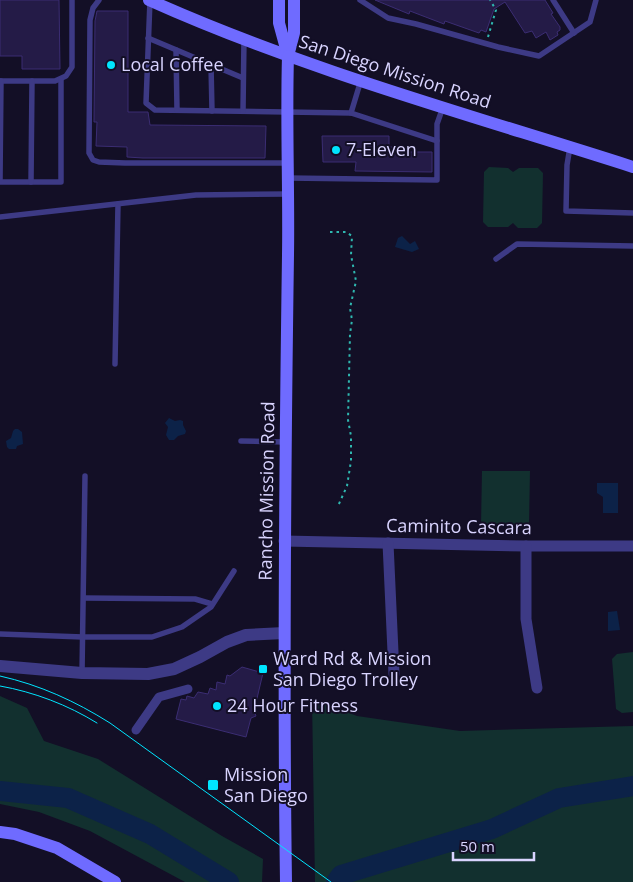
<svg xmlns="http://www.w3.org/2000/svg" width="633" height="882" viewBox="0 0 633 882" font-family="'Open Sans',sans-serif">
<rect width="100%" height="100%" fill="#130f26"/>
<g fill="#12302f">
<path d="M489,167L508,168L513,172L519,168H538L543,173L542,223L537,228H518L513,223L508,227H488L483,222L484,172Z"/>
<path d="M482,471H530L529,525H481Z"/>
<path d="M633,652V712L622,713L616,709L612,659L617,654Z"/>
<path d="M0,696L27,708L44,741L98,759L222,836L263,859L262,882H185L90,831L39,812L0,804Z"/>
<path d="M312,699L357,716L460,731L633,726V882H315Z"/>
</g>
<g fill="#0c2248">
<path d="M402,236L410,244L415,241L419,249L412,252L395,247L398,238Z"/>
<path d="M169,418L175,421L180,420L183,421V425L186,431L185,434L178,436L174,440H169L166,435L168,427L165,423Z"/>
<path d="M15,429H18L22,432L23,444L17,446L16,449H9L7,447L6,441L11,438L13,431Z"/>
<path d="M597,483H618V513H603V497L597,493Z"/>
<path d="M617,611L620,630L608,631V612Z"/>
</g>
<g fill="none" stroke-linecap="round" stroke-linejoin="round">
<g stroke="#0c2248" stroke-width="20">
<path d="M0,791L68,798L150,834L229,882"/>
<path d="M336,882L341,875L492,829L559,798L633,786"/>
</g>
</g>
<g fill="#241b47" stroke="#3b2d73">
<path d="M0,0H59L60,69H22V56H0Z"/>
<path d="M375,0H545L553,13L551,14L560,27V30L557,32L558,35L550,40L546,32L536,38L532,31L525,33L505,2L494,9L486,32L481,30L479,33L445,21L444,24L410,11L409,14Z"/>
<path d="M97,11H128V112H148L150,125L266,126L265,158H143L127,157V147L96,146L97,122H94L95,21Z"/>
<path d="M322,136H389V147H399V152H432V172L355,171L356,162H323Z"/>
<path d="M242,667L263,673L254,711L256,716L251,718L246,737L176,719L181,699L186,700L187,696L194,698L198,692L208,694L210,688L216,690L217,682L225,684L227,675L230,676Z"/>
</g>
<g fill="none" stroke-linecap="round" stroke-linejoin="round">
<g stroke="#2fb8b0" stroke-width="2" stroke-dasharray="2.5 4" stroke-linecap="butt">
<path d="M488,37L496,10L490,0"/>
<path d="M330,232H346L352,236L351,255L356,281L350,308L352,320L350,334L348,420L351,436V461L347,486L338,506"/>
</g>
<g stroke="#3d3a85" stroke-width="5.5">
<path d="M99,0L93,8L90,20L89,153L93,160L99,162L125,163H288"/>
<path d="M150,0L146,103L155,110L351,113"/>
<path d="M360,0L388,18L416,24L498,47L539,56L590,22L596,0"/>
<path d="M553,0L574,33"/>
<path d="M148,38L243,78"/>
<path d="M176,50L177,110"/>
<path d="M211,65L212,111"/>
<path d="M361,80L351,113L437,141"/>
<path d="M0,81H55L66,76L72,67V0"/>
<path d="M1,81L0,182H61V79"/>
<path d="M243,111L244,39"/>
<path d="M570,147L567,165L566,211L633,213"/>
<path d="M288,178L437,180V124L443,107"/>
<path d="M31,182L32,81"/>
<path d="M0,217L196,195L288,194"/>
<path d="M496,259L517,244L633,246"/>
<path d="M115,364L118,204"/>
<path d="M241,441L285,442"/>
<path d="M84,598L195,599L212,604"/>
<path d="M0,634L83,637H152L182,627L211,607L234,571"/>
<path d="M82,673L85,476"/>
</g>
<path stroke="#3d3a85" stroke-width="9" d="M136,730L159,697L188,689"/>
<g stroke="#3d3a85" stroke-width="11">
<path d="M284,541L526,546H633"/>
<path d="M388,543L394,674"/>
<path d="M526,546V619L537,688"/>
</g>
<path stroke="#3d3a85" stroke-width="12" d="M0,666L82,673L148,674L174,669L200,657L227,642L246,635L284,633"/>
<g stroke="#6f6bff" stroke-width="12">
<path d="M149,0C305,70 471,115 633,167"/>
<path d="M279,0V23L288,56L294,33V0"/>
<path d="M0,832L15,834L57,848L115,882"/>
<path d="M286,882C283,673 285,464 288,255C289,189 286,123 288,56"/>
</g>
<g stroke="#00e5ff" stroke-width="1">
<path d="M0,676C40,685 75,701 110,723L331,882"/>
<path d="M0,686C34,692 68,705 97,723"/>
</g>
</g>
<g fill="#00e5ff" stroke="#130f26" stroke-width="2">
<circle cx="111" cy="65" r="5"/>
<circle cx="336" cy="150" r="5"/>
<rect x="258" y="664" width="10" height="10" rx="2.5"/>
<circle cx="217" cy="706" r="5"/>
<rect x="207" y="779" width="12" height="12" rx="2.5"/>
</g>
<g text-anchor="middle" stroke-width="4" stroke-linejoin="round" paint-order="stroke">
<g font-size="18" fill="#d9d4ff" stroke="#130f26" text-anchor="start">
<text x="121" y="71">Local Coffee</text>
<text x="346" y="156">7-Eleven</text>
<text x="273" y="665">Ward Rd &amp; Mission<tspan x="273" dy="21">San Diego Trolley</tspan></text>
<text x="227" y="712">24 Hour Fitness</text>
<text x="224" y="781">Mission<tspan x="224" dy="21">San Diego</tspan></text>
</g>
<g font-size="18" fill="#d9d4ff" stroke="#130f26">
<text transform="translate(395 72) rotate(18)" y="6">San Diego Mission Road</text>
<text transform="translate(267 491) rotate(-89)" y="6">Rancho Mission Road</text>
<text transform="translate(459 527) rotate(1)" y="6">Caminito Cascara</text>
</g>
</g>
<path d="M453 852v8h81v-8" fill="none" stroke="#d9d4ff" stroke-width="2.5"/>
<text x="460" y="852" font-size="15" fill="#d9d4ff" stroke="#130f26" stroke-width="4" paint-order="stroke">50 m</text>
</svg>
